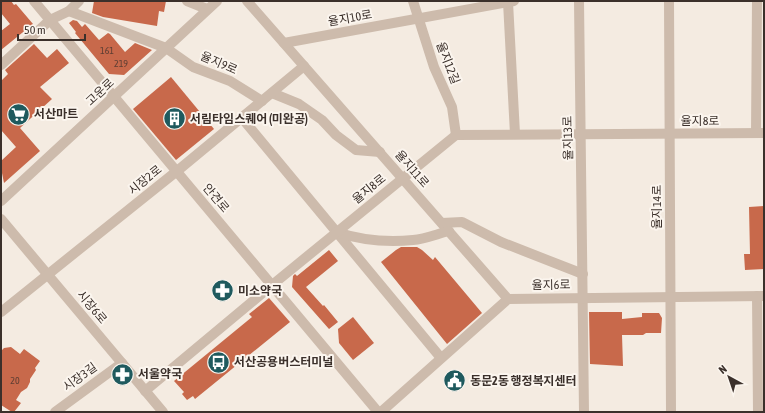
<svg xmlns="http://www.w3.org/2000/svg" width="765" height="413" viewBox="0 0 765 413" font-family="'Asap Condensed','Noto Sans KR',sans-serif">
<rect width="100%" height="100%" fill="#f4ebe1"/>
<g fill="#c8694b">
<path d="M1,1H11L14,5L16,4L33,24L1,50V31L10,24L1,13Z"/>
<path d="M94,1H166L164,12L159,11L157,26L103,17L92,13Z"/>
<path d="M73,20L77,21L82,27L85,24L99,40L108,33L110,34L125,52L135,43L152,50L124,75L109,74L75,33L76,32L69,23Z"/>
<path d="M34,44L47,58L57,49L69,63L40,87L52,99L20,128L40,151L4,183L1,168V161L16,147L1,130V81L8,74L5,70Z"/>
<path d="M171,77L214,129L176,160L133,109Z"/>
<path d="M764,206V269L745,270L744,254H750L749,207Z"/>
<path d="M401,247H417L422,250L433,260L435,257L482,313L447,344L381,262L396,250Z"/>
<path d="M329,250L338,261L306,287L323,306L324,305L338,322L329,329L292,287L293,276L295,274L297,276Z"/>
<path d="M269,298L290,322L195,399L193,396L187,400L182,394L184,392L174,381L252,317L249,314Z"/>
<path d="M589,312H622V319L642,317V313H659L662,318L661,333H646L643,335H622L623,366L590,364Z"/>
<path d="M353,317L374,343L353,360L339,343L338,329Z"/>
<path d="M11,347L20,354L24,349L40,361L35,368L36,370L30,379V382L27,388L21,392L16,400L21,403L14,412H12L1,405V351L4,348Z"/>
</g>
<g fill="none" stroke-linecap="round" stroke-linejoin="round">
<g stroke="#cdbbac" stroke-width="10">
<path d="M34,1L378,412"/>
<path d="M187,1L207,9"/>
<path d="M247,1L508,299"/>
<path d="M413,1L434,67L452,107L456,135"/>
<path d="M579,1L584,412"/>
<path d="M669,1L671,412"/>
<path d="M508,2L515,134"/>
<path d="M69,11L166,48L193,67L230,81L262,101"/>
<path d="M284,43L514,1"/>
<path d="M1,65L50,20L69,11L79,1"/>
<path d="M272,93L299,104L322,120L336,135L356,150L380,152"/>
<path d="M242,118L441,358"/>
<path d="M756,133L757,1"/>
<path d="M1,201L217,1"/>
<path d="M1,219L163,412"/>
<path d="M442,223L462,222L501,242L583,274"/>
<path d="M336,232C361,240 386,243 413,240C425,239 437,234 449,231"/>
<path d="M757,296L758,412"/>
<path d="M1,312L182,167L304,66"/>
<path d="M145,391L277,281L456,135L764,133"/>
<path d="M55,412L122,363"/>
<path d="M381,412L508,299L764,296"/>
</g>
</g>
<defs>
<symbol id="supermarket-disc" viewBox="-11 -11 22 22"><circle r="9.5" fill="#1f5a5e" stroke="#fbf5ee"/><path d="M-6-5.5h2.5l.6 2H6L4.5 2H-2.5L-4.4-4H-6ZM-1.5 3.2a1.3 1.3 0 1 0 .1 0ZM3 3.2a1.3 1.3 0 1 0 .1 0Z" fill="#fff"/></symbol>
<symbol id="building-disc" viewBox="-11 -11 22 22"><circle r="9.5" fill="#1f5a5e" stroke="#fbf5ee"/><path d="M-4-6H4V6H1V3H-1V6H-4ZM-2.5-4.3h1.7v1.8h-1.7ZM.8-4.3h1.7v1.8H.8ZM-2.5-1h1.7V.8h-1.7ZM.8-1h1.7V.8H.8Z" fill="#fff"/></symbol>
<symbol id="pharmacy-disc" viewBox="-11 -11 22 22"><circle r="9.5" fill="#1f5a5e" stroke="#fbf5ee"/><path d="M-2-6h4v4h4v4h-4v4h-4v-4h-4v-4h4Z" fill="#fff"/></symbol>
<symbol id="bus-disc" viewBox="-11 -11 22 22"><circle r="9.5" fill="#1f5a5e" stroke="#fbf5ee"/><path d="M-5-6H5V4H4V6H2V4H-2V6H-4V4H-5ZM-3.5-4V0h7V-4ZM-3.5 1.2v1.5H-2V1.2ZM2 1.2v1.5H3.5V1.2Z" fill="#fff"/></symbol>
<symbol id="civic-disc" viewBox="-11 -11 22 22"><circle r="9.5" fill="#1f5a5e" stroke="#fbf5ee"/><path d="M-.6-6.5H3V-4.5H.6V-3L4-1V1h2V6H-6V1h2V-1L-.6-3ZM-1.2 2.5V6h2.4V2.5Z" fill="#fff"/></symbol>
</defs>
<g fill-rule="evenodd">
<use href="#supermarket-disc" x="6" y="102" width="25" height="25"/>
<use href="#building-disc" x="162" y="106" width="25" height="25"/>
<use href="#pharmacy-disc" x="210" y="278" width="25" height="25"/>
<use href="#bus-disc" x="206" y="350" width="25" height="25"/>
<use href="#pharmacy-disc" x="110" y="362" width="25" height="25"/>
<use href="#civic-disc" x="442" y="368" width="25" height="25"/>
</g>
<g text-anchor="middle" stroke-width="4" stroke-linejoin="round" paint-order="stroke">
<g font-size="10" fill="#5e3e33">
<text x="107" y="54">161</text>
<text x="121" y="67">219</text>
<text x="15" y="384">20</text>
</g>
<g font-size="12" fill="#3b302b" stroke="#fbf5ee">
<text transform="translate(350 18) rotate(-10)" y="4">율지10로</text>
<text transform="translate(219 63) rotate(23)" y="4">율지9로</text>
<text transform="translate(448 63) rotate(69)" y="4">율지12길</text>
<text transform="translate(100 92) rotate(-43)" y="4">고운로</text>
<text x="700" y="125">율지8로</text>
<text transform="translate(568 138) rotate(-91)" y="4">율지13로</text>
<text transform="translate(412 169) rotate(49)" y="4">율지11로</text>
<text transform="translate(145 180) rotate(-39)" y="4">시장2로</text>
<text transform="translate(369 189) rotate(-39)" y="4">율지8로</text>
<text transform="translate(216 198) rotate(50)" y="4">안견로</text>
<text transform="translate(657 207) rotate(-90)" y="4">율지14로</text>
<text transform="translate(551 285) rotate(-1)" y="4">율지6로</text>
<text transform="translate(92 307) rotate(50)" y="4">시장6로</text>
<text transform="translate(80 377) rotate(-36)" y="4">시장3길</text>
</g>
<g font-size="12" font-weight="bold" fill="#3b302b" stroke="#fbf5ee" text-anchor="start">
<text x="34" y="118">서산마트</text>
<text x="190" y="123">서림타임스퀘어 (미완공)</text>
<text x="238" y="295">미소약국</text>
<text x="234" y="366">서산공용버스터미널</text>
<text x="138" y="378">서울약국</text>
<text x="470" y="385">동문2동 행정복지센터</text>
</g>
</g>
<rect width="765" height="413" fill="none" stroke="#3b302b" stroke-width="4"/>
<g transform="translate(729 377) rotate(320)" stroke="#fbf5ee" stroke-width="3" paint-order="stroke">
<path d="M0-3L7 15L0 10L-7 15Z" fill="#3b302b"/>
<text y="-6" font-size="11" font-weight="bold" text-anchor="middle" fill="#3b302b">N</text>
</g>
<path d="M18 34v6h67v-6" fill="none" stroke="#3b302b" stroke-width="2"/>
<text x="24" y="34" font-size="12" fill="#3b302b" stroke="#fbf5ee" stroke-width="3" paint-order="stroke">50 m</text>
</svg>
